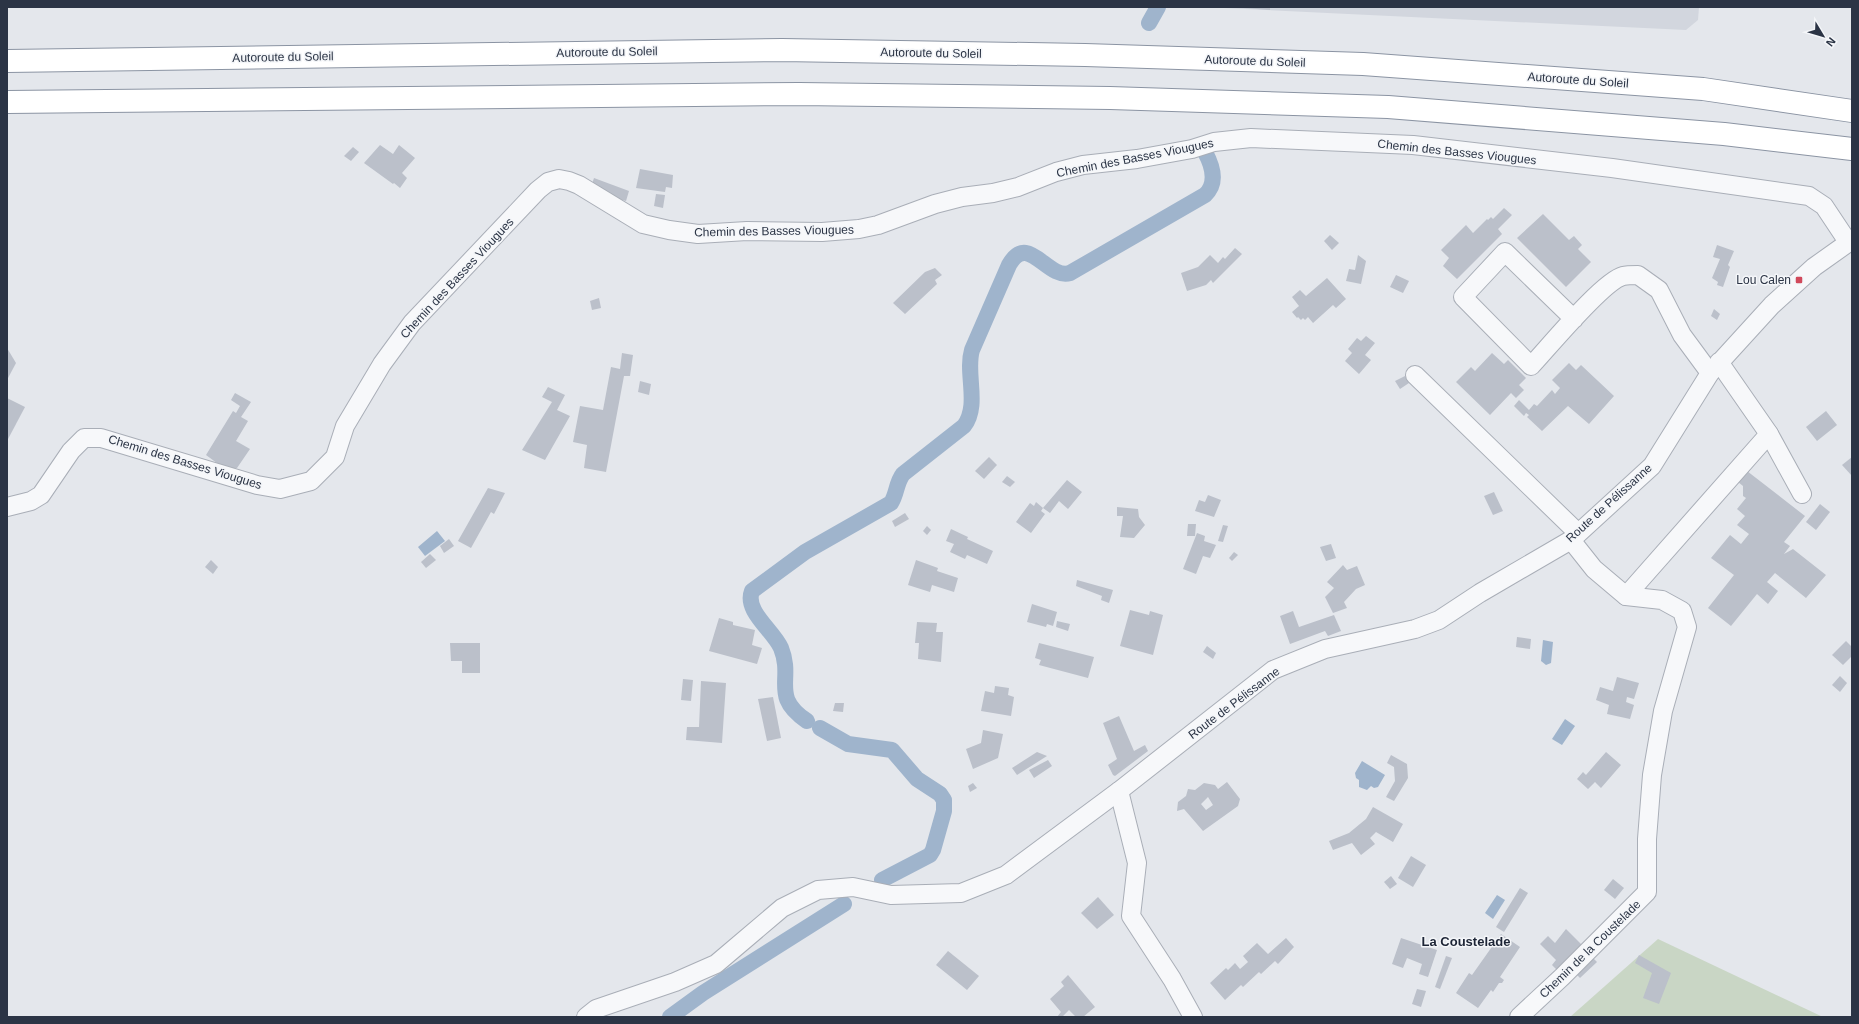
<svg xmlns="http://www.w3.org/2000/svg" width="1859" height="1024" viewBox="0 0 1859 1024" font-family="Arial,sans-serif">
<rect width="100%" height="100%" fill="#e4e7ec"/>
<path fill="#d2d6de" d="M1202,7H1699L1698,20L1686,30Z"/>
<path fill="#c9d6c5" d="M1658,939L1823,1017H1570Z"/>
<g fill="#9fb4cc">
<path d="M437,531L445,541L425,556L418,547Z"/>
<path d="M1543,640L1553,642L1551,663L1546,665L1541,661Z"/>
<path d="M1565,719L1575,726L1562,745L1552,739Z"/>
<path d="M1362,761L1385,775L1378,787L1374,788L1371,786L1367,790L1359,787V780L1356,778L1355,773Z"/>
<path d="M1497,895L1505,900L1493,919L1485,913Z"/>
</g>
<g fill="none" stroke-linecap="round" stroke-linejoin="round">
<g stroke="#9fb4cc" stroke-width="16">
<path d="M1149,23L1158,7"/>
<path d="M807,721C770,696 794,680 781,648C773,630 744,611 752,591L805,552L891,503C897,494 896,483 903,474L964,426C980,405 965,373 972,350L1009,265C1028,231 1047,280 1070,273L1205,195C1218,183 1212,165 1205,152"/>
<path d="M820,728L848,744L892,750L917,779L940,794L944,800V811L933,850L930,855L882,880"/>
<path d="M670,1017L703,993L844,904"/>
</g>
</g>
<g fill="#bbc0ca" fill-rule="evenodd">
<path d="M1230,7H1270V10Z"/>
<path d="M380,145L393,154L399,145L415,158L402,173L407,178L400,188L394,183L393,184L364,163Z"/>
<path d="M353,147L359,152L351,161L344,156Z"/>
<path d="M640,169L673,175L672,188L666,187L665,192L636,188Z"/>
<path d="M594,178L629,191L626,201L604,195L591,187Z"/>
<path d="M656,194L665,195L663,208L654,206Z"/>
<path d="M1504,208L1512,215L1498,229L1502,234L1457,279L1443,266L1449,258L1441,250L1466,225L1473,233L1487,219L1488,220L1491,217L1493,219Z"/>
<path d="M1543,214L1569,240L1574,236L1582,245L1578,249L1591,262L1566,287L1517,238Z"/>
<path d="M1330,235L1339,243L1332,250L1324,241Z"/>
<path d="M1717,245L1734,251L1728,265L1730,267L1723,287L1717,285L1718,282L1712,278L1720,259L1713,257Z"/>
<path d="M1235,248L1242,254L1213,283L1211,280L1206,285L1187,291L1181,273L1198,267L1210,255L1218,263L1223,257L1225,259Z"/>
<path d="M1358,255L1366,261L1361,284L1346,281L1349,269L1355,270Z"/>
<path d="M935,268L942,275L935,280L937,284L905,314L893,303L925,272Z"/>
<path d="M1396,275L1409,281L1403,293L1390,287Z"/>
<path d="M1327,278L1346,299L1336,308L1333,305L1313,323L1308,317L1305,320L1303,318L1301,320L1298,317L1297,318L1292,312L1299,306L1292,297L1300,290L1306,296Z"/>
<path d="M599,298L601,308L592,310L590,301Z"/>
<path d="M1714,309L1720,314L1717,320L1711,316Z"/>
<path d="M1366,336L1375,343L1365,355L1371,360L1359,374L1345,361L1352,353L1348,349L1357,338L1361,341Z"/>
<path d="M7,348L16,363L7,380Z"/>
<path d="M622,353L633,355L630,376H624L606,472L584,468L587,445L573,442L580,406L603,410L611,367L620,369Z"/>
<path d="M1492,353L1504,364L1508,360L1526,378L1519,385L1524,390L1516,398L1511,393L1490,415L1456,382L1471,367L1475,371Z"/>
<path d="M1569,363L1576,370L1581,365L1614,396L1589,424L1568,406L1542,431L1527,417L1529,415L1526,413L1524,416L1514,406L1519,400L1529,410L1534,404L1537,406L1552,390L1555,394L1560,388L1552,380Z"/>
<path d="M1405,376L1409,383L1400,389L1395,381Z"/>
<path d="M640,381L651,384L649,395L638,392Z"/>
<path d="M548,387L565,395L557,410L570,416L545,460L522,450L552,402L542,397Z"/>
<path d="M235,393L251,402L241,417L248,421L236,441L250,449L237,468L225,469L206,455L233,411L236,413L240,406L231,400Z"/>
<path d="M7,398L25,407L7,441Z"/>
<path d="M1826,411L1837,425L1817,441L1806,427Z"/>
<path d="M989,457L997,465L984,479L975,471Z"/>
<path d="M1852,457V476L1842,465Z"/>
<path d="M1747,471L1805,516L1784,542L1790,546L1784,554L1793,549L1826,575L1806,598L1775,573L1767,582L1778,591L1768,604L1757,594L1731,626L1708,608L1734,575L1711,558L1730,535L1741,544L1749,534L1737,525L1745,516L1737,509L1746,498L1743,496V486L1738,482Z"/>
<path d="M1007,476L1015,482L1010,487L1002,482Z"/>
<path d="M1067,480L1082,492L1068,509L1059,501L1050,513L1043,508L1041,511L1045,514L1031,533L1016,522L1030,503L1034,506L1036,502L1043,508Z"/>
<path d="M488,488L505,493L494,514L491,512L471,548L458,541Z"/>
<path d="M1494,492L1503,511L1493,515L1484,496Z"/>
<path d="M1208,495L1221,500L1214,517L1195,511L1199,500L1205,502Z"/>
<path d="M1820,504L1830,512L1816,530L1806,522Z"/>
<path d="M1117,507L1138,509L1139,517L1145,525L1134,538L1120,537L1123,516H1117Z"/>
<path d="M905,513L909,519L895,527L892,521Z"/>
<path d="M1188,524H1196L1195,536H1187Z"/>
<path d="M1223,525L1228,526L1223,542L1218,541Z"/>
<path d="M927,526L931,530L927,535L923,531Z"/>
<path d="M951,529L968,537L967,539L993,551L987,564L967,555L965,559L950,552L954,544L946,541Z"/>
<path d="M1197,533L1205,536L1204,541L1216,545L1210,558L1203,556L1196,574L1183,569Z"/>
<path d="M449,539L454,546L444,553L440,546Z"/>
<path d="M1331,544L1336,558L1326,561L1320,547Z"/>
<path d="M1234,552L1238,555L1232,561L1229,558Z"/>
<path d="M430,554L436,560L426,568L421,562Z"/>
<path d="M211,560L218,567L213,574L205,567Z"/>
<path d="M916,560L938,568L937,571L958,578L954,592L932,585L930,592L908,585Z"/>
<path d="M1343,565L1347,570L1357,566L1365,585L1356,589L1344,602L1347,608L1333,613L1325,597L1334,588L1327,582Z"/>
<path d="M1077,580L1113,590L1109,603L1101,600L1102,596L1076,586Z"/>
<path d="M1032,604L1057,612L1053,626L1047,624L1046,627L1027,622Z"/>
<path d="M1130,610L1149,615L1150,611L1163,615L1153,655L1120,646Z"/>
<path d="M1293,611L1299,627L1334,615L1341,631L1328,636L1325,631L1290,644L1280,616Z"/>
<path d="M719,618L733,622V625L755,630L752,645L762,648L757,664L709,651Z"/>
<path d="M1057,621L1070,624L1068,631L1056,627Z"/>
<path d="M917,622L937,623L936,632H943L941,662L918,659L919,643H915Z"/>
<path d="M1517,637L1531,639L1530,649L1516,647Z"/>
<path d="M1846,641L1852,647V656L1843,665L1832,655Z"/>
<path d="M450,643H480V673H462V661H451Z"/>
<path d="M1039,643L1094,657L1088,678L1039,665L1041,660L1035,658Z"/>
<path d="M1207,646L1216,653L1213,659L1203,652Z"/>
<path d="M1840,676L1847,683L1840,692L1832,685Z"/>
<path d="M1617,677L1639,683L1634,699L1627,697L1626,702L1634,705L1630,719L1607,714L1609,705L1596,700L1600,687L1613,691Z"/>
<path d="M683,679L693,680L691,701L681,700Z"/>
<path d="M701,681L726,683L722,743L686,740L687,727H699Z"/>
<path d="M995,686L1009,688L1008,695L1014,697L1011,716L981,711L985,691L994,693Z"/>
<path d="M773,697L781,738L767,741L758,699Z"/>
<path d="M835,703H844L843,712L833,711Z"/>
<path d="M1119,716L1134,751L1145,745L1148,751L1115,776L1113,775L1108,765L1117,759L1103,723Z"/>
<path d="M983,730L1003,734L998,758L973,769L966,749L981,743Z"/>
<path d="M1037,752L1047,756L1017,775L1012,768Z"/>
<path d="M1606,752L1621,765L1601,788L1595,782L1588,789L1577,779L1583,772L1586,775Z"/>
<path d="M1391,755L1407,764L1408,778L1394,801L1386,797L1395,781L1394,767L1387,763Z"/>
<path d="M1048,760L1052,766L1034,778L1029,770Z"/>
<path d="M1227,782L1240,799L1238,806L1203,831L1184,809L1177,811L1178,802L1186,796L1188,789L1195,790L1204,783L1215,785L1218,789ZM1208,797L1213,805L1206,810L1201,804Z"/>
<path d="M973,783L977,788L970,792L968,786Z"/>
<path d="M1373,807L1403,824L1393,842L1376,832L1370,838L1375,844L1361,855L1352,843L1333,850L1329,841L1349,833L1366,819Z"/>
<path d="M1411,856L1426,865L1413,887L1398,878Z"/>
<path d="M1391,876L1397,884L1390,889L1384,882Z"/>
<path d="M1613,879L1624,888L1615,899L1604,890Z"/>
<path d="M1520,888L1528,893L1504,932L1496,927Z"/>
<path d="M1098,897L1114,915L1097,929L1081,913Z"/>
<path d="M1566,929L1582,945L1557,970L1552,965L1556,960L1540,944L1548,936L1555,943Z"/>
<path d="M1501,934L1520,947L1500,977L1504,980L1502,983H1499L1493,992L1491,990L1478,1008L1456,993L1469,973L1472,975Z"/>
<path d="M1286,938L1294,947L1278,964L1275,961L1261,974L1259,972L1243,987L1241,985L1225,1000L1210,983L1226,968L1228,970L1235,963L1240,969L1248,962L1243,956L1257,943L1268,954Z"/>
<path d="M1401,938L1437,950L1428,977L1419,974L1422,964L1407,958L1403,968L1392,964Z"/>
<path d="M948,951L979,976L967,990L936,965Z"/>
<path d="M1589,954L1597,962L1580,978L1573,971Z"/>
<path d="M1639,955L1671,973L1659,1004L1643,998L1652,973L1635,963Z"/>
<path d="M1446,956L1452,958L1440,989L1435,987Z"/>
<path d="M1068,975L1095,1007L1083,1017H1076L1069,1010L1062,1017H1057L1061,1012L1050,999L1064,986L1061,982Z"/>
<path d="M1417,989L1426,991L1421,1007L1412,1004Z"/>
</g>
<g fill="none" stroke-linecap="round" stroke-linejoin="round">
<defs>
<g id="minor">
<path d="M1574,319L1505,252L1463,297L1531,366C1548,348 1603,281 1623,276C1627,275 1633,275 1638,275L1659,290L1682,335L1710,373"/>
<path d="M1415,375L1578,533"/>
<path d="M1769,434L1802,494"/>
<path d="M7,507L31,501L41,495L71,451L84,438H101L257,485L280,489L311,481L335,457L345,426L382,364L412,323L538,190L548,182L559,179L569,181L579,185L643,224L669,230L698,234L747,231L822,232L859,229L878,225L935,204L962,197L993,193L1018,187L1056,172L1083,165L1137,159L1192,149L1214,142L1251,138L1413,145L1612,168L1809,196L1824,206L1848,242"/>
<path d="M1626,596L1769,434L1719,362"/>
<path d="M1119,791L1137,863L1131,916L1172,979L1193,1017"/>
<path d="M586,1017L596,1009L675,982L716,964L782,908L818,890L853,887L891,895L961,893L1006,875L1119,791L1273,670L1325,649L1415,629L1439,620L1480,593L1571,540L1652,466L1710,373L1772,305L1814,267L1852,240"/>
<path d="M1519,1017L1562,977L1647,892V839L1652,775L1663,711L1687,627L1682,611L1662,600L1626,596L1594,569L1571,540"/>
</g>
<g id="highway">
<path d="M7,61L782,50L1085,55L1363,64L1703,89L1852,111"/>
<path d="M7,102L799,94L1110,98L1388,107L1724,134L1852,149"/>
</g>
</defs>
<use href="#minor" stroke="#a9aeb7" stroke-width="20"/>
<use href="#highway" stroke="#8b94a3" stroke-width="24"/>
<use href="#minor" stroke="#f7f8fa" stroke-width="18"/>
<use href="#highway" stroke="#fff" stroke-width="22"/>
</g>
<rect fill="#d1495b" stroke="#f4f6f9" stroke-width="1.5" x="1795" y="276" width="8" height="8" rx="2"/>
<g text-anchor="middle" stroke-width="3" stroke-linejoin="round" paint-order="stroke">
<g font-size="12" fill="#2b3445" stroke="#f4f6f9">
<text transform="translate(607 52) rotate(-1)" y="4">Autoroute du Soleil</text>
<text transform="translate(931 53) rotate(1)" y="4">Autoroute du Soleil</text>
<text transform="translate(283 57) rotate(-1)" y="4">Autoroute du Soleil</text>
<text transform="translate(1255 61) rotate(2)" y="4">Autoroute du Soleil</text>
<text transform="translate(1578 80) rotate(4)" y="4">Autoroute du Soleil</text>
<text transform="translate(1457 152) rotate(6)" y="4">Chemin des Basses Viougues</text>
<text transform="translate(1135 158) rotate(-11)" y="4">Chemin des Basses Viougues</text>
<text transform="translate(774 231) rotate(-1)" y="4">Chemin des Basses Viougues</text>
<text transform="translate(457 278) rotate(-47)" y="4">Chemin des Basses Viougues</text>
<text transform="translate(185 462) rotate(17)" y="4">Chemin des Basses Viougues</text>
<text transform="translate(1609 503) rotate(-42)" y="4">Route de Pélissanne</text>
<text transform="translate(1234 703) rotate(-37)" y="4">Route de Pélissanne</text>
<text transform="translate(1590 949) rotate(-44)" y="4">Chemin de la Coustelade</text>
</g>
<g font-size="12" fill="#2b3445" stroke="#f4f6f9" text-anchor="end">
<text x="1791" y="284">Lou Calen</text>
</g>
<g font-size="13" font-weight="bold" fill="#1d2536" stroke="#f4f6f9">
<text x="1466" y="946">La Coustelade</text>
</g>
</g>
<rect width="1859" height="1024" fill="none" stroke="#2b3445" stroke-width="16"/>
<g transform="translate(1823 36) rotate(128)" stroke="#f4f6f9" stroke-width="3" paint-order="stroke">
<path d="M0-3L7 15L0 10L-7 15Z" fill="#2b3445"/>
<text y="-6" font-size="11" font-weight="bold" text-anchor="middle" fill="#2b3445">N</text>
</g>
</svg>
